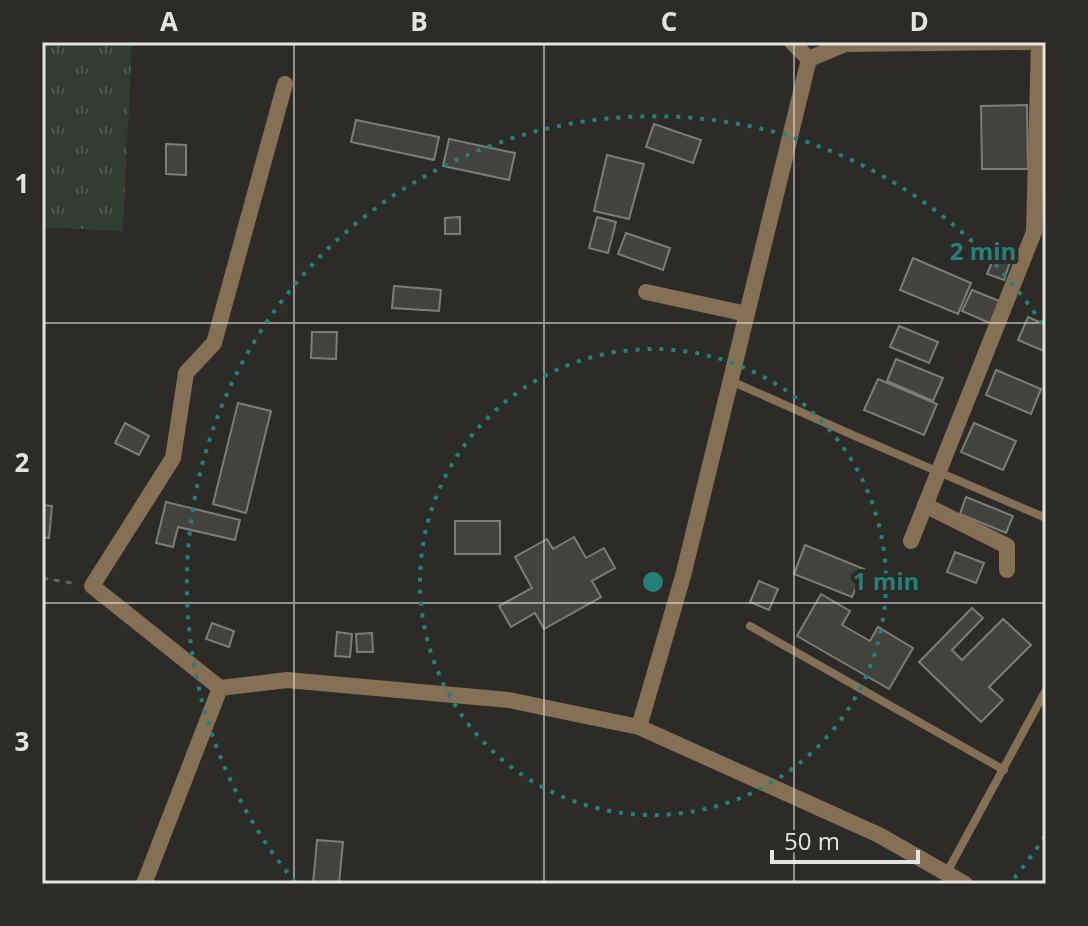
<svg xmlns="http://www.w3.org/2000/svg" width="1088" height="926" viewBox="0 0 1088 926" font-family="'Open Sans',sans-serif">
<defs>
<pattern id="grass-tufts" width="24" height="20" patternUnits="userSpaceOnUse" patternTransform="scale(2)"><rect width="24" height="20" fill="#2f3e2e"/><path d="M3 7l-1-3M5 7V3M7 7l1-3M15 17l-1-3M17 17v-4M19 17l1-3" fill="none" stroke="#4d5a4c"/></pattern>
</defs>
<rect width="100%" height="100%" fill="#2c2b27"/>
<path fill="url(#grass-tufts)" d="M42,42H132L123,231L42,227Z"/>
<g fill="#44423f" stroke="#7e7c78" stroke-width="2">
<path d="M1027,105L1028,169H982L981,106Z"/>
<path d="M356,120L439,137L434,160L351,142Z"/>
<path d="M654,124L701,140L693,163L646,147Z"/>
<path d="M449,139L515,153L509,180L443,166Z"/>
<path d="M166,144L186,145V175L166,174Z"/>
<path d="M607,155L644,164L629,219L594,211Z"/>
<path d="M460,217V234H445V218Z"/>
<path d="M597,217L616,222L608,253L589,248Z"/>
<path d="M626,233L670,248L663,270L618,254Z"/>
<path d="M997,250L1012,256L1004,280L987,274Z"/>
<path d="M913,258L971,283L958,314L900,290Z"/>
<path d="M394,286L441,290L439,311L392,308Z"/>
<path d="M972,290L1002,302L992,324L962,311Z"/>
<path d="M1028,317L1046,325V352L1018,340Z"/>
<path d="M899,326L938,342L929,363L890,347Z"/>
<path d="M312,332H337L336,359L311,358Z"/>
<path d="M896,359L943,378L933,401L887,381Z"/>
<path d="M996,370L1041,389L1031,414L986,395Z"/>
<path d="M878,379L937,404L924,435L864,410Z"/>
<path d="M238,403L271,411L246,513L213,504Z"/>
<path d="M125,423L149,436L139,455L115,443Z"/>
<path d="M974,423L1016,441L1003,470L961,452Z"/>
<path d="M966,497L1013,516L1006,533L960,514Z"/>
<path d="M166,502L240,520L235,540L178,527L173,547L156,543Z"/>
<path d="M42,505L52,506L49,538L42,537Z"/>
<rect x="455" y="521" width="45" height="33"/>
<path d="M574,537L586,558L604,548L615,568L592,581L601,597L544,629L535,613L511,627L499,606L532,588L515,557L547,539L553,549Z"/>
<path d="M805,545L864,569L852,597L794,574Z"/>
<path d="M955,552L984,563L976,583L947,572Z"/>
<path d="M759,581L778,589L769,610L750,602Z"/>
<path d="M821,594L850,611L842,625L870,641L878,627L913,648L889,689L797,636Z"/>
<path d="M972,608L983,618L952,650L962,660L1003,619L1031,645L989,687L1003,700L981,722L919,662Z"/>
<path d="M212,623L234,631L229,647L206,639Z"/>
<path d="M337,632L352,634L350,657L335,656Z"/>
<path d="M372,633L373,652H357L356,634Z"/>
<path d="M317,840L343,842L339,884H313Z"/>
</g>
<g fill="none" stroke-linecap="round" stroke-linejoin="round">
<path stroke="#646360" stroke-width="3" stroke-dasharray="6 6" stroke-linecap="butt" d="M42,578L77,584"/>
<g stroke="#847055" stroke-width="8">
<path d="M731,381L855,436L1046,518"/>
<path d="M750,626L1004,770"/>
<path d="M946,874L1046,690"/>
</g>
<g stroke="#847055" stroke-width="16">
<path d="M792,42L809,59L845,44L1028,42"/>
<path d="M646,292L747,314"/>
<path d="M925,505L1007,546V570"/>
<path d="M911,541L1034,232L1039,42"/>
<path d="M220,688L92,586L173,458L186,373L214,343L285,84"/>
<path d="M639,727L683,576L809,59"/>
<path d="M144,884L220,688L287,680L509,700L639,727L879,835L965,884"/>
</g>
</g>
<path fill="none" stroke="#e4e3e1" stroke-width="2" stroke-opacity="0.55" d="M294,42V884M544,42V884M794,42V884M42,323H1046M42,603H1046"/>
<g fill="none" stroke="#24817a" stroke-width="4" stroke-dasharray="4 8">
<circle cx="653" cy="582" r="233"/>
<path d="M1045 836A467 467 0 0 1 1011 882M295 882A467 467 0 1 1 1045 328"/>
</g>
<circle cx="653" cy="582" r="12" fill="#24817a" stroke="#2c2b27" stroke-width="4"/>
<g font-size="24" text-anchor="middle" font-weight="bold" fill="#24817a" stroke="#2c2b27" stroke-width="8" stroke-linejoin="round" paint-order="stroke">
<text x="983" y="260">2 min</text>
<text x="886" y="590">1 min</text>
</g>
<rect width="1088" height="926" fill="none" stroke="#2c2b27" stroke-width="88"/>
<path d="M772 850v12h146v-12" fill="none" stroke="#e4e3e1" stroke-width="4"/>
<text x="784" y="850" font-size="24" fill="#e4e3e1" stroke="#2c2b27" stroke-width="6" paint-order="stroke">50 m</text>
<rect x="44" y="44" width="1000" height="838" fill="none" stroke="#e4e3e1" stroke-width="3"/>
<g font-size="26" text-anchor="middle" font-weight="bold" fill="#e4e3e1">
<text x="169" y="31">A</text>
<text x="419" y="31">B</text>
<text x="669" y="31">C</text>
<text x="919" y="31">D</text>
<text x="22" y="193">1</text>
<text x="22" y="472">2</text>
<text x="22" y="751">3</text>
</g>
</svg>
